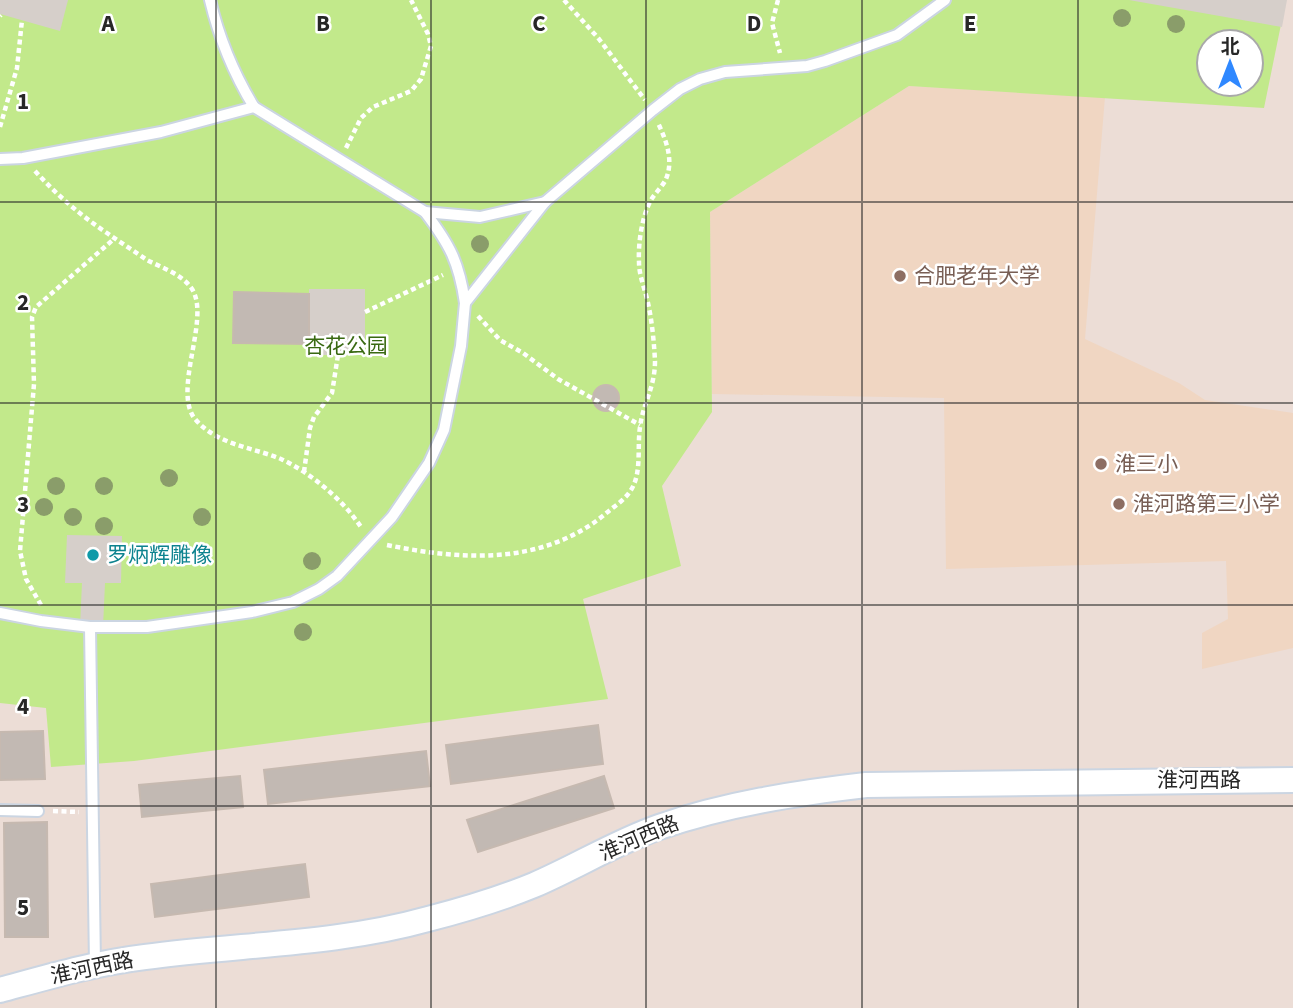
<svg xmlns="http://www.w3.org/2000/svg" width="1293" height="1008" viewBox="0 0 1293 1008" font-family="'Source Sans 3','Noto Sans SC',sans-serif">
<rect width="100%" height="100%" fill="#ecddd6"/>
<path fill="#f0d6c2" d="M909,86L1105,97L1085,339L1179,383L1205,400L1293,413V648L1202,669V633L1228,619L1226,561L946,569L944,398L712,394L710,212Z"/>
<path fill="#c2e98b" fill-rule="evenodd" d="M0,0H1286L1264,108L909,86L710,212L712,412L662,486L681,566L583,599L608,699L134,761L51,767L46,708L0,703ZM1209,42H1251V84H1209Z"/>
<g fill="#d6cfca">
<path d="M0,0H68L60,31L0,14Z"/>
<path d="M1129,0H1287L1282,27Z"/>
<rect x="309" y="289" width="56" height="66"/>
<path d="M67,535L122,536L121,583H105L103,627L80,626L82,583H65Z"/>
</g>
<g fill="#c2b9b3" stroke="#c6b9b0" stroke-width="2">
<path d="M234,292L309,294V344L233,343Z"/>
<circle cx="606" cy="398" r="13"/>
<path d="M598,725L603,764L451,784L446,745Z"/>
<path d="M43,731L45,779L0,780V732Z"/>
<path d="M426,751L430,786L268,804L264,770Z"/>
<path d="M240,776L243,807L142,817L139,785Z"/>
<path d="M604,776L614,808L478,852L467,820Z"/>
<path d="M47,822L48,937H5L4,823Z"/>
<path d="M305,864L309,897L155,917L151,884Z"/>
</g>
<g fill="none" stroke-linecap="round" stroke-linejoin="round">
<defs>
<g id="service">
<path d="M254,107L425,212C450,245 459,262 465,303"/>
<path d="M0,159L23,158L161,132L254,107C234,74 219,38 210,0"/>
<path d="M425,212L480,217L545,202"/>
<path d="M0,613L41,621L90,627H147L252,612L293,602L319,589L337,576L392,517L429,463L444,430L461,346L465,303L545,202L653,110L680,89L700,79L725,72L807,66L825,61L897,35L945,0"/>
<path d="M90,627L95,965"/>
<path d="M0,810L38,811"/>
</g>
<path id="tertiary" d="M0,990C48,977 95,963 145,957C239,944 335,945 428,919C463,910 500,899 534,885C576,867 616,842 659,827C726,804 796,793 866,785L1293,780"/>
</defs>
<use href="#service" stroke="#cbd5e2" stroke-width="14"/>
<use href="#tertiary" stroke="#cbd5e2" stroke-width="28"/>
<g stroke="#fff" stroke-width="4.5" stroke-dasharray="5 3.5" stroke-linecap="butt">
<path d="M564,0L599,39L645,100"/>
<path d="M778,0L772,23L780,53"/>
<path d="M0,16L1,15"/>
<path d="M0,127L17,68L22,20"/>
<path d="M346,148L361,118L373,107L411,91L421,79L431,46L428,34L411,0"/>
<path d="M35,171C57,195 80,215 107,233C120,242 134,251 147,260C162,268 182,274 192,289C211,318 172,390 195,419C217,445 252,447 281,459C311,473 343,500 361,527"/>
<path d="M365,312L443,275"/>
<path d="M478,316L500,340L523,353L558,379L640,425"/>
<path d="M304,472L310,428L314,417L332,393L338,355"/>
<path d="M387,545C461,560 541,566 604,515C613,507 625,500 631,490C642,473 637,447 640,427C643,403 655,388 655,361C654,342 652,321 648,303C645,289 639,276 639,262C638,243 642,216 651,200C655,193 663,186 666,179C674,160 666,140 658,123"/>
<path d="M41,605L26,579L20,551L34,384L32,317L36,307L115,238"/>
<path d="M53,811L79,812"/>
</g>
<use href="#service" stroke="#fff" stroke-width="10"/>
<use href="#tertiary" stroke="#fff" stroke-width="24"/>
</g>
<g fill="#8a9d6a">
<circle cx="1122" cy="18" r="9"/>
<circle cx="1176" cy="24" r="9"/>
<circle cx="480" cy="244" r="9"/>
<circle cx="169" cy="478" r="9"/>
<circle cx="56" cy="486" r="9"/>
<circle cx="104" cy="486" r="9"/>
<circle cx="44" cy="507" r="9"/>
<circle cx="73" cy="517" r="9"/>
<circle cx="202" cy="517" r="9"/>
<circle cx="104" cy="526" r="9"/>
<circle cx="312" cy="561" r="9"/>
<circle cx="303" cy="632" r="9"/>
</g>
<path fill="none" stroke="#272727" stroke-width="2" stroke-opacity="0.55" d="M216,0V1008M431,0V1008M646,0V1008M862,0V1008M1078,0V1008M0,202H1293M0,403H1293M0,605H1293M0,806H1293"/>
<g fill="#8d6e63" stroke="#fff" stroke-width="2.5">
<circle cx="900" cy="276" r="7"/>
<circle cx="1101" cy="464" r="7"/>
<circle cx="1119" cy="504" r="7"/>
</g>
<circle fill="#0f9aa8" stroke="#fff" stroke-width="2.5" cx="93" cy="555" r="7"/>
<g text-anchor="middle" stroke-width="5" stroke-linejoin="round" paint-order="stroke">
<g font-size="21" fill="#785e54" stroke="#fff" text-anchor="start">
<text x="914" y="283">合肥老年大学</text>
<text x="1115" y="471">淮三小</text>
<text x="1133" y="511">淮河路第三小学</text>
</g>
<g font-size="21" fill="#396911" stroke="#fff">
<text x="346" y="353">杏花公园</text>
</g>
<g font-size="21" fill="#0d838f" stroke="#fff" text-anchor="start">
<text x="107" y="562">罗炳辉雕像</text>
</g>
<g font-size="21" fill="#272727" stroke="#fff">
<text x="1199" y="787">淮河西路</text>
<text transform="translate(639 838) rotate(-23)" y="7">淮河西路</text>
<text transform="translate(92 968) rotate(-12)" y="7">淮河西路</text>
</g>
</g>
<g font-size="23" text-anchor="middle" font-weight="bold" fill="#272727" stroke="#fff" stroke-width="5" stroke-linejoin="round" paint-order="stroke">
<text x="108" y="31">A</text>
<text x="323" y="31">B</text>
<text x="539" y="31">C</text>
<text x="754" y="31">D</text>
<text x="970" y="31">E</text>
<text x="23" y="109">1</text>
<text x="23" y="310">2</text>
<text x="23" y="512">3</text>
<text x="23" y="714">4</text>
<text x="23" y="915">5</text>
</g>
<g transform="translate(1230 63)"><circle r="33" fill="#ffffff" stroke="#a9a9a9" stroke-width="2"/>
<path d="M0-5L12 26L0 18L-12 26Z" fill="#2f88ff"/>
<text y="-10" font-size="19" font-weight="bold" text-anchor="middle" fill="#272727">北</text>
</g>
</svg>
